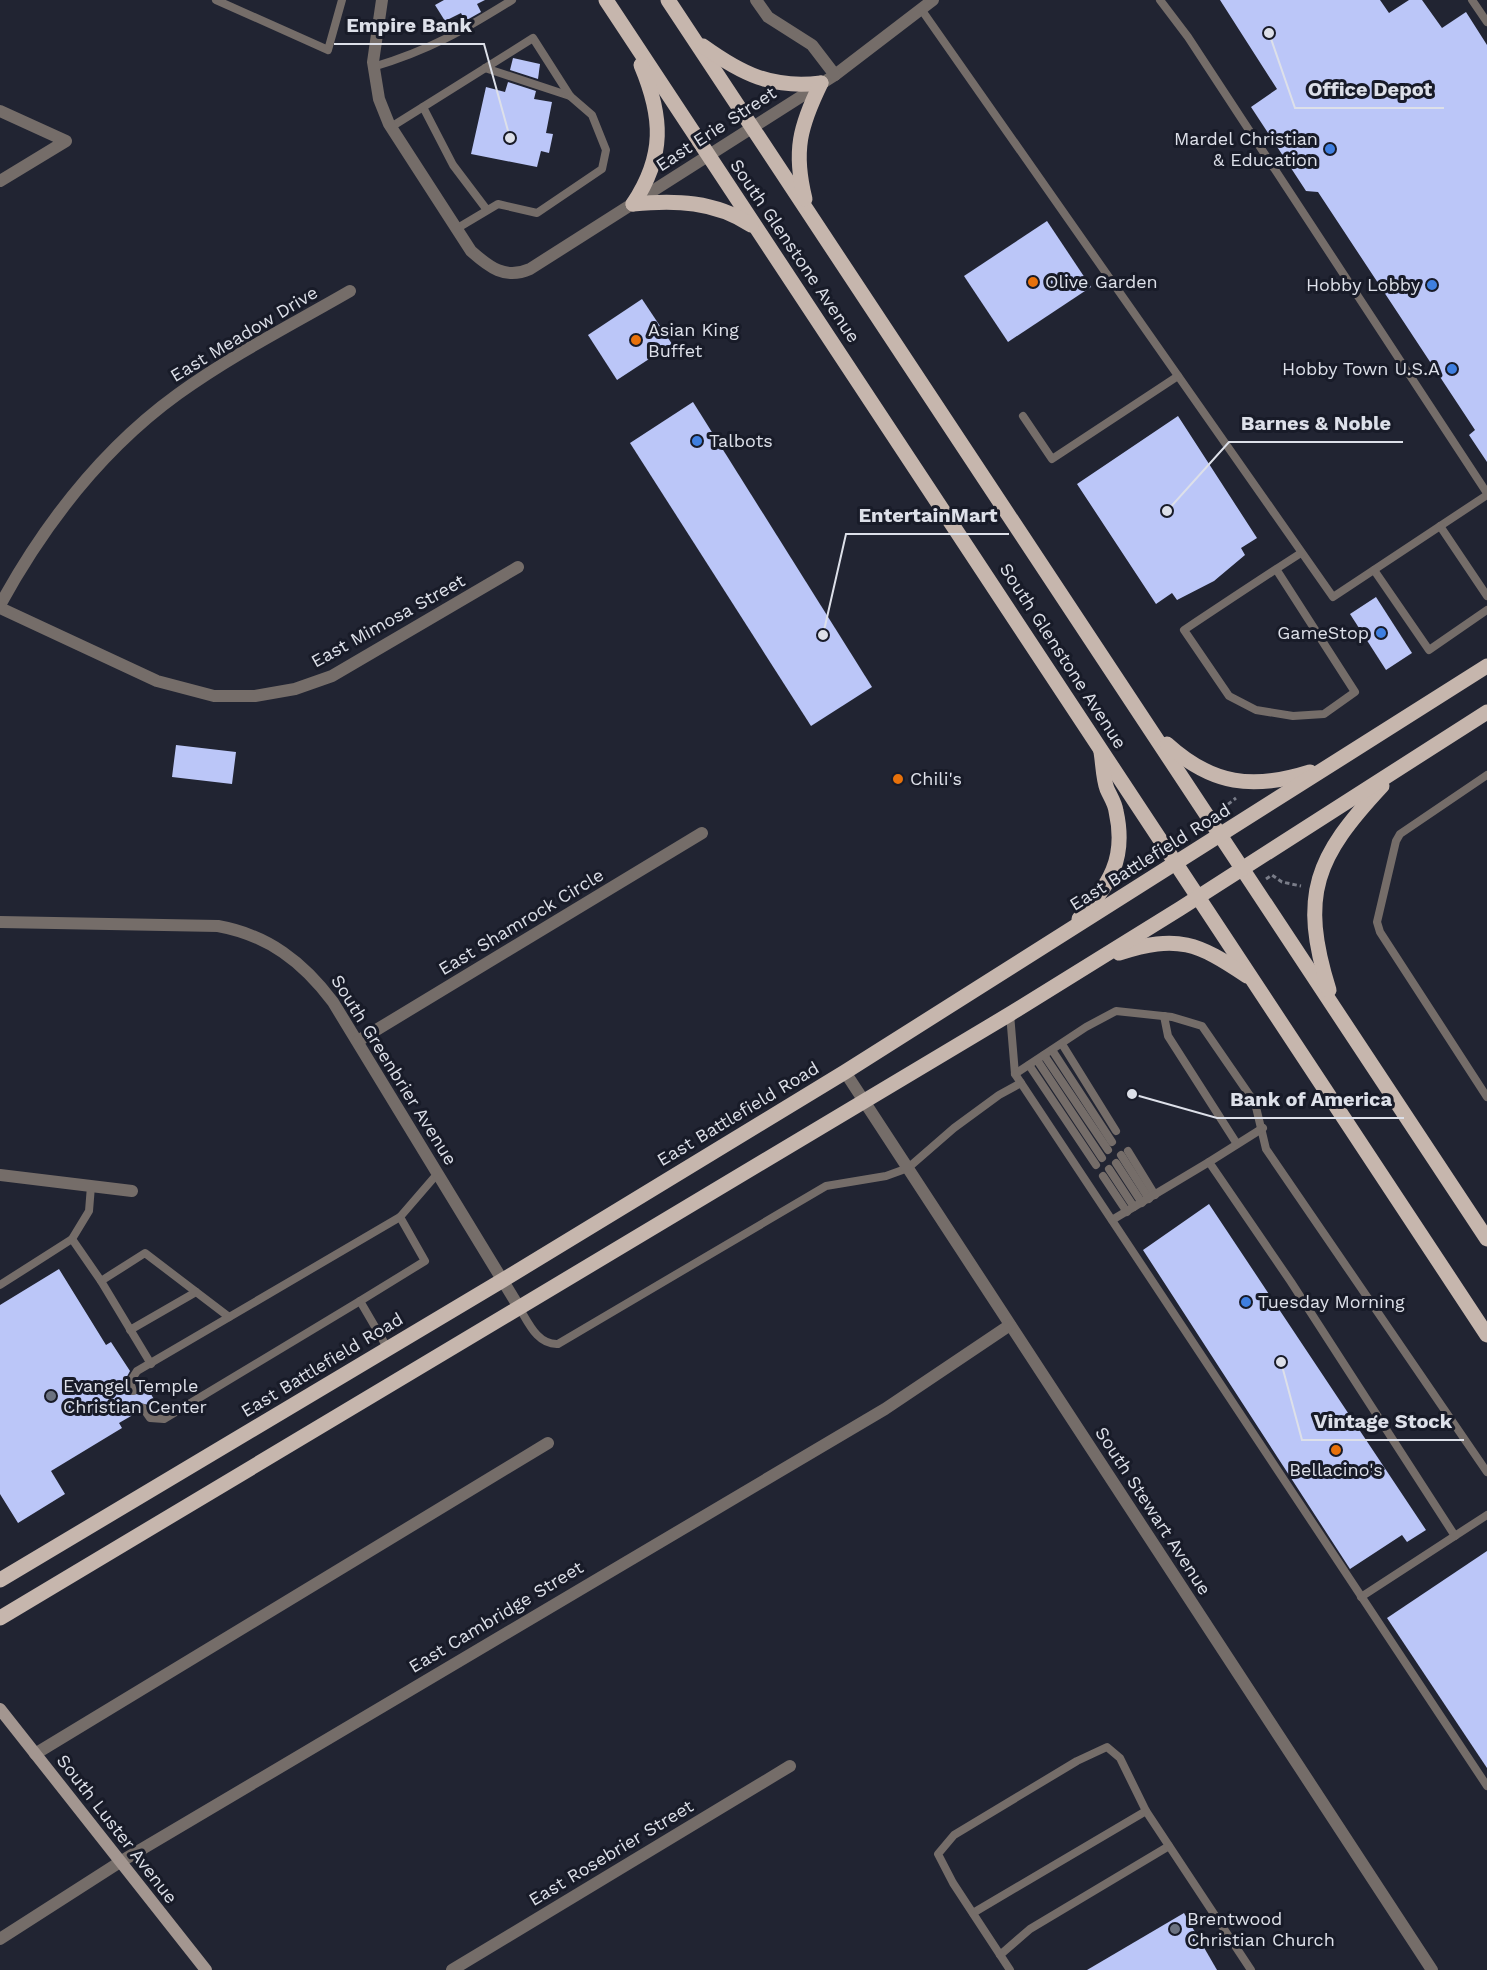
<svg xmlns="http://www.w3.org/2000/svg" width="1487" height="1970" viewBox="0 0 1487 1970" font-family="'Work Sans',sans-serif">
<rect width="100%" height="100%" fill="#212432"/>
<g fill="#bbc6f8">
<path d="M444,0H485L477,4L481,12L465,21L461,13L445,21L435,5Z"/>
<path d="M1220,0H1380L1389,13L1409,0H1422L1442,28L1466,12L1487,45V462L1469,435L1475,430L1318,192L1306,191L1251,107L1277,89Z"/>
<path d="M513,58L540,64L538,79L510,70Z"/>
<path d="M508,82L536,91L534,99L552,102L546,133L553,134L549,153L541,151L537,167L471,154L486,87L505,92Z"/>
<path d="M1047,221L1091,287L1008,342L964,276Z"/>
<path d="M642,299L672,344L617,380L588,335Z"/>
<path d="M693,402L872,687L811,726L630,443Z"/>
<path d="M1178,416L1257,538L1241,548L1245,555L1214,581L1177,600L1172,593L1156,604L1077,484Z"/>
<path d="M1376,597L1412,653L1386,670L1350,614Z"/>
<path d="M176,745L236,752L232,784L172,777Z"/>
<path d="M1209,1204L1426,1530L1407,1542L1402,1535L1350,1569L1143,1250Z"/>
<path d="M59,1269L106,1345L111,1342L130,1371L124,1382L129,1395L138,1394L137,1383L139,1387L145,1384L155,1401L148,1405L140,1403L138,1412L119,1423L122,1428L51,1471L65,1494L18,1523L0,1494V1305Z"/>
<path d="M1487,1551V1768L1387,1618Z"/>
<path d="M1184,1913L1217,1970H1087Z"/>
</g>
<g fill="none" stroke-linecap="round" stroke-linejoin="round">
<g stroke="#7a7d89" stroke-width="3" stroke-dasharray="4.5 3" stroke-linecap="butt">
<path d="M1222,809L1236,798"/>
<path d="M1131,869L1148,855"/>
<path d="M1266,879L1272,875L1282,882L1301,886"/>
</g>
<g stroke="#756d69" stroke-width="8">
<path d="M216,0L328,50L342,0"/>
<path d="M1160,0L1188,37L1487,493"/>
<path d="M1472,0L1487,22"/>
<path d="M921,9L1333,597L1487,495"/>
<path d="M373,67C430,50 462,31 512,0"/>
<path d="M485,68L570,96"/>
<path d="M391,127L423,107"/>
<path d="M456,229L498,204L537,213L602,169L606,150L592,115L570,96L533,38L423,107L453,165L487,210"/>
<path d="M1023,416L1052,459L1178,376"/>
<path d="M1440,526L1487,596"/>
<path d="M1276,569L1355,692L1324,714L1293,716L1256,710L1229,696L1184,630C1223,604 1262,578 1301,553"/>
<path d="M1374,570L1429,650L1487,610"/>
<path d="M1487,775L1400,834L1396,841L1377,922L1380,932L1487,1097"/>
<path d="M1010,1014L1015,1074L1487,1786"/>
<path d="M1164,1016L1168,1036L1237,1144"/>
<path d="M1062,1044L1116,1131"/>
<path d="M1052,1050L1112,1142"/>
<path d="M1044,1055L1108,1150"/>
<path d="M1037,1060L1102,1158"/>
<path d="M1029,1065L1096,1165"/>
<path d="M1015,1074L1086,1027L1116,1011L1172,1017L1202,1026L1255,1103L1266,1149L1487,1472"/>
<path d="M1263,1128L1209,1162L1291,1282L1455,1536"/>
<path d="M1128,1151L1155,1195"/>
<path d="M1121,1155L1149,1199"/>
<path d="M1116,1163L1142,1203"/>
<path d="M1109,1169L1134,1207"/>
<path d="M1103,1176L1127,1212"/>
<path d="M1112,1220L1209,1162"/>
<path d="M72,1239L89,1211L91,1186"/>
<path d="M0,1285L72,1239L101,1281"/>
<path d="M520,1309C529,1324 538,1345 558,1344L826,1186L886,1176L908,1168L954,1128L999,1095L1021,1083"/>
<path d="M130,1330L196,1292"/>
<path d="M388,1349L360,1301L425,1261L400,1217L438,1173"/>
<path d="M151,1364L101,1281L145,1253L229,1317"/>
<path d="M133,1391L130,1382L137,1371L400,1217"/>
<path d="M143,1408L150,1418L164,1419L360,1301"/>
<path d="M1361,1597L1487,1515"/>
<path d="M973,1913L1146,1811"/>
<path d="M1000,1955L1030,1929L1169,1846"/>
<path d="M1010,1970L953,1883L938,1854L954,1835L1077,1761L1107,1747L1120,1758L1146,1811L1251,1970"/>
</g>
<g stroke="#756d69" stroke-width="12">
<path d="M382,0L373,62L379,99L389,124L471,251C489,267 505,280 530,269L835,75L933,0"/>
<path d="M756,0L768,17L812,45L835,75"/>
<path d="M0,111L66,141L0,181"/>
<path d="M0,605C45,523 102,449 178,394C232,355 293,324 350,291"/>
<path d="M0,608L157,681L214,696H255L295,689L332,676L518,567"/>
<path d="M0,922L218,926C268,935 303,962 333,1002L520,1309"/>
<path d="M358,1041L702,833"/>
<path d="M845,1072L1432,1970"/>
<path d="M0,1175L132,1191"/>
<path d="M35,1754L548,1443"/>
<path d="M0,1939L120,1862L885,1409L1010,1325"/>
<path d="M452,1970L790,1766"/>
</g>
<path stroke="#a39690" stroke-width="12" d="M0,1709L206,1970"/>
<g stroke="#c6b6ad" stroke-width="15">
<path d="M606,0L1487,1335"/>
<path d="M668,0L1487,1239"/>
<path d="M703,46C742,74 772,89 821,83"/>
<path d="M805,199C793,151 800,126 821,83"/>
<path d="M633,204C665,156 663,117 641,65"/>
<path d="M633,204C675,200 715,201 751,225"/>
<path d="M1167,744C1212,785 1253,790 1310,772"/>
<path d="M1079,919C1109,884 1127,860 1116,811C1115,803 1110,796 1107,789C1103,778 1103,764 1101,752"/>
<path d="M1119,953C1178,934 1198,943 1247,976"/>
<path d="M1329,990C1299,894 1316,857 1382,786"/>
<path d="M0,1580L503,1280L845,1072L1487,666"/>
<path d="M0,1618L1010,1014L1181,908L1487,712"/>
</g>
</g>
<g fill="#3f7fe0" stroke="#181b28" stroke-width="2">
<circle cx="1330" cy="149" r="6"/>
<circle cx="1432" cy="285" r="6"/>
<circle cx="1452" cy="369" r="6"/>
<circle cx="697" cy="441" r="6"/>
<circle cx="1381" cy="633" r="6"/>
<circle cx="1246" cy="1302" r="6"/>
</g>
<g fill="#e8710a" stroke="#181b28" stroke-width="2">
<circle cx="1033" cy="282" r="6"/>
<circle cx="636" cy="340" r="6"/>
<circle cx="898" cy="779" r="6"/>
<circle cx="1336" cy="1450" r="6"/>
</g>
<g fill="#6b7280" stroke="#181b28" stroke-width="2">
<circle cx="51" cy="1396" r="6"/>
<circle cx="1175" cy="1929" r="6"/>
</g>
<g text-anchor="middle" stroke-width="6" stroke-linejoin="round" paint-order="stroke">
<g font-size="18" fill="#dde0e9" stroke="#181b28">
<text transform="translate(716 129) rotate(-33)" y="6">East Erie Street</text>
<text transform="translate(795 251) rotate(56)" y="6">South Glenstone Avenue</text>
<text transform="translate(244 334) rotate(-31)" y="6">East Meadow Drive</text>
<text transform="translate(388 621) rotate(-29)" y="6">East Mimosa Street</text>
<text transform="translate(1063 656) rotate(57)" y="6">South Glenstone Avenue</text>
<text transform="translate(1150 857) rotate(-32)" y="6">East Battlefield Road</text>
<text transform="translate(521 922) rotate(-31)" y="6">East Shamrock Circle</text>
<text transform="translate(394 1070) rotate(58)" y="6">South Greenbrier Avenue</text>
<text transform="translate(738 1114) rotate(-31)" y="6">East Battlefield Road</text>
<text transform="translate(322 1365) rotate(-31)" y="6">East Battlefield Road</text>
<text transform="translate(1153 1511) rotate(57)" y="6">South Stewart Avenue</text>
<text transform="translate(496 1617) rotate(-31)" y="6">East Cambridge Street</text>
<text transform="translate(117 1829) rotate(52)" y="6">South Luster Avenue</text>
<text transform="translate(611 1853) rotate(-31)" y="6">East Rosebrier Street</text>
</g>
<g font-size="18" fill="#dde0e9" stroke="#181b28" text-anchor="start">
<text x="1318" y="145" text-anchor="end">Mardel Christian<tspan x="1318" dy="21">&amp; Education</tspan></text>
<text x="1045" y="288">Olive Garden</text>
<text x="1420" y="291" text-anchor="end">Hobby Lobby</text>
<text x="648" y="336">Asian King<tspan x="648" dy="21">Buffet</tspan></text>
<text x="1440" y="375" text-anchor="end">Hobby Town U.S.A</text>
<text x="709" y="447">Talbots</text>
<text x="1369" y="639" text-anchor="end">GameStop</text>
<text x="910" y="785">Chili's</text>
<text x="1258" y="1308">Tuesday Morning</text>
<text x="63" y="1392">Evangel Temple<tspan x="63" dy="21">Christian Center</tspan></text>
<text x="1336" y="1476" text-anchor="middle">Bellacino's</text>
<text x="1187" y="1925">Brentwood<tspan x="1187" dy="21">Christian Church</tspan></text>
</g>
</g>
<path fill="none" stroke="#dde0e9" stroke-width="2" d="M510 138L484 44H334M1269 33L1295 108H1444M1167 511L1229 442H1403M823 635L846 534H1009M1132 1094L1217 1118H1404M1281 1362L1302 1440H1464"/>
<g fill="#dde0e9" stroke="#181b28" stroke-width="2">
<circle cx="510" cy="138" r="6"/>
<circle cx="1269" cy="33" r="6"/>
<circle cx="1167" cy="511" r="6"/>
<circle cx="823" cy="635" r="6"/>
<circle cx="1132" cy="1094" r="6"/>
<circle cx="1281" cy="1362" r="6"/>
</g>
<g font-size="20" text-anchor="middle" font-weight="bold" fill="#dde0e9" stroke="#181b28" stroke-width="6" stroke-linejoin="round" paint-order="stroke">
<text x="409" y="32">Empire Bank</text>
<text x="1370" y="96">Office Depot</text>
<text x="1316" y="430">Barnes &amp; Noble</text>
<text x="928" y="522">EntertainMart</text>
<text x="1311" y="1106">Bank of America</text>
<text x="1383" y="1428">Vintage Stock</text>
</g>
</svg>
